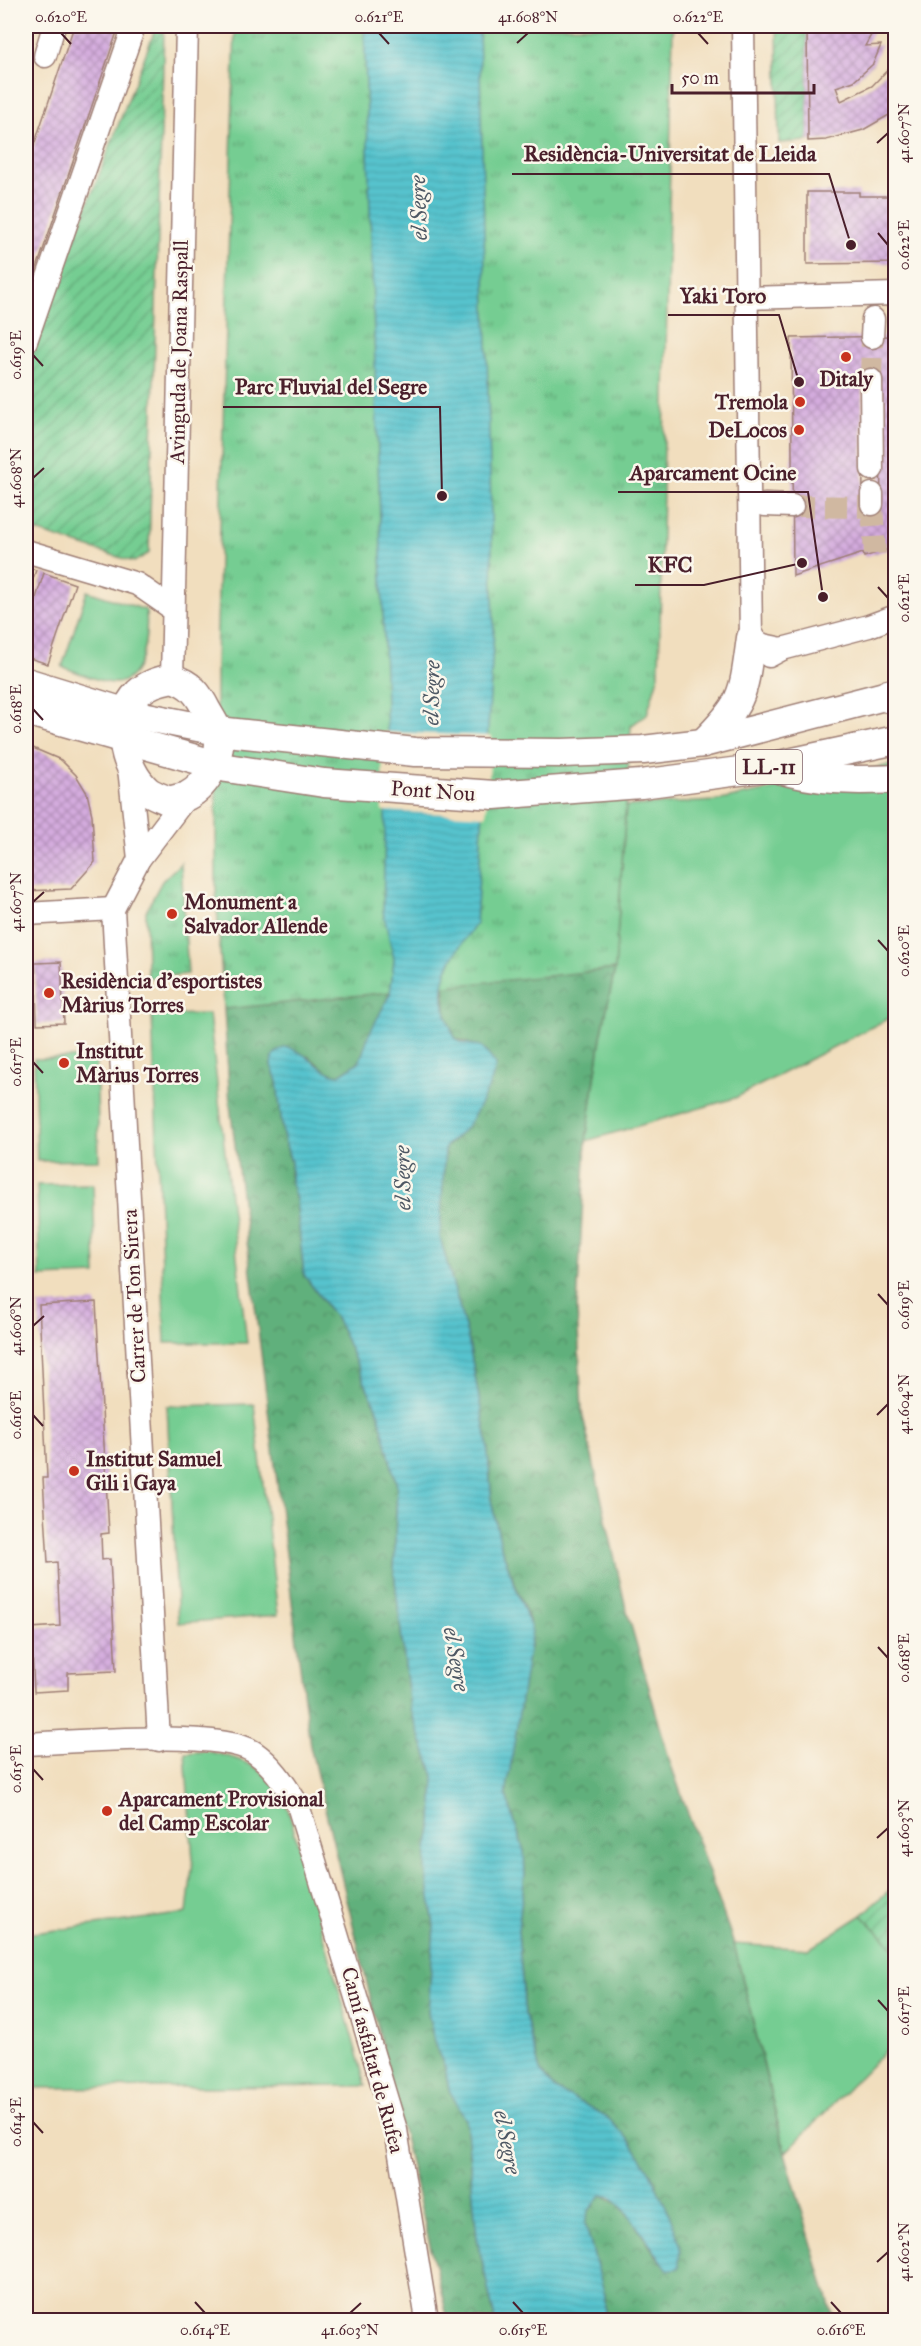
<svg xmlns="http://www.w3.org/2000/svg" width="921" height="2346" viewBox="0 0 921 2346" font-family="'IM FELL Great Primer',serif">
<defs>
<pattern id="forest-crowns" width="20" height="18" patternUnits="userSpaceOnUse" patternTransform="scale(1.5)"><rect width="20" height="18" fill="#60b07c"/><path d="M2 6a3 3 0 1 1 6 0M12 15a3 3 0 1 1 6 0" fill="none" stroke="#518f66"/></pattern>
<pattern id="park-tufts" width="24" height="20" patternUnits="userSpaceOnUse" patternTransform="scale(1.5)"><rect width="24" height="20" fill="#75cd92"/><path d="M3 7l-1-3M5 7V3M7 7l1-3M15 17l-1-3M17 17v-4M19 17l1-3" fill="none" stroke="#62a677"/></pattern>
<pattern id="garden-furrows" width="10" height="10" patternUnits="userSpaceOnUse" patternTransform="scale(1.5)"><rect width="10" height="10" fill="#75cd92"/><path d="M-1 1l2-2M0 10L10 0M9 11l2-2" fill="none" stroke="#62a677"/></pattern>
<pattern id="water-rules" width="6" height="5" patternUnits="userSpaceOnUse" patternTransform="scale(1.5)"><rect width="6" height="5" fill="#56c3cd"/><path d="M0 2.5h6" fill="none" stroke="#4ca7b0"/></pattern>
<pattern id="building-cross-hatch" width="8" height="8" patternUnits="userSpaceOnUse" patternTransform="scale(1.5)"><rect width="8" height="8" fill="#d4acde"/><path d="M0 0l8 8M0 8l8-8" fill="none" stroke="#ae8bb4"/></pattern>
</defs>
<rect width="100%" height="100%" fill="#fbf7ec"/>
<filter id="ink" filterUnits="userSpaceOnUse"><feTurbulence type="fractalNoise" baseFrequency=".0167" numOctaves="2"/><feDisplacementMap in="SourceGraphic" scale="12" xChannelSelector="R" yChannelSelector="G"/><feConvolveMatrix kernelMatrix="1 2 1 2 8 2 1 2 1" color-interpolation-filters="sRGB"/></filter>
<filter id="wash" filterUnits="userSpaceOnUse"><feTurbulence type="fractalNoise" baseFrequency=".008" numOctaves="4" result="noise"/><feDisplacementMap in="SourceGraphic" scale="24" xChannelSelector="R" yChannelSelector="G"/><feGaussianBlur stdDeviation="1.35" result="paint"/><feColorMatrix in="noise" values="0 0 0 0 0 0 0 0 0 0 0 0 0 0 0 0 0 1.4 0 .05"/><feComposite in="paint" operator="in"/></filter>
<g filter="url(#wash)">
<rect width="100%" height="100%" fill="#f1debe"/>
<g fill="#75cd92" stroke="#60765e" stroke-width="1.5">
<path d="M87,591L146,610C148,632 145,685 112,683C96,681 78,672 62,667Z"/>
<path d="M895,764V1015L735,1098L586,1141L601,1037L615,968L626,806L715,801Z"/>
<path d="M209,1014L247,1343H165L152,1015Z"/>
<path d="M96,1057L99,1160L37,1161L34,1059Z"/>
<path d="M93,1184L96,1275L40,1277L37,1185Z"/>
<path d="M254,1404L278,1615L178,1623L167,1406Z"/>
<path d="M207,1751C249,1761 270,1768 288,1809L366,2086L26,2088V1934L187,1913L193,1860L185,1753Z"/>
<path d="M862,1915L895,1949V2041L785,2153L734,1944L809,1949Z"/>
</g>
<g fill="url(#forest-crowns)" stroke="#556854" stroke-width="1.5">
<path d="M615,969L601,1037L586,1141L577,1309L582,1412L625,1604L671,1765L734,1944L785,2153L834,2320H605V2295L585,2223L588,2212L601,2195C625,2199 645,2242 661,2262L680,2244L655,2182L630,2141L606,2116L555,2089L540,2071L525,2014L518,1931L525,1874L524,1851L506,1795L523,1677L531,1643L529,1620L502,1550L492,1504L487,1441L468,1338L440,1237L445,1148L465,1129L494,1075L486,1050L455,1038L445,1013L444,986Z"/>
<path d="M390,992L359,1062L339,1075L328,1072L308,1056L271,1065L277,1081L283,1135L291,1162L290,1175L296,1200L304,1275L337,1320L378,1412L397,1486L394,1572L410,1708L434,1776L432,1824L427,1848L426,1869L434,1926L428,2013L435,2045L445,2068L449,2090L466,2120L477,2238L495,2320H448L310,1746L230,1105L224,1009Z"/>
</g>
<g fill="url(#park-tufts)" stroke="#60765e" stroke-width="1.5">
<path d="M235,26H673L659,674L647,714L631,726L615,969L224,1009L216,892V660Z"/>
<path d="M181,863L188,974L147,978L146,911L162,881Z"/>
</g>
<g fill="url(#garden-furrows)" stroke="#60765e" stroke-width="1.5">
<path d="M777,26H807L808,141L779,143Z"/>
<path d="M155,30H164L149,553L134,562L26,528V373L42,322Z"/>
<path d="M895,1885V1949L862,1915Z"/>
</g>
<path fill="url(#water-rules)" stroke="#50717c" stroke-width="1.5" d="M364,26H479L494,631L476,924C452,957 431,981 450,1025C452,1030 453,1038 459,1041C465,1045 474,1044 481,1046L496,1064C495,1079 473,1121 462,1132C457,1138 449,1141 445,1148L440,1237L468,1338L487,1441L492,1504L502,1550L532,1631L506,1795L524,1851L525,1874L518,1931L525,2014L540,2071L547,2080L555,2089L606,2116L630,2141L649,2170L669,2213L680,2244L679,2268L668,2270L628,2214L612,2197L601,2195L588,2212L585,2223L605,2295V2320H495L477,2238L466,2120L449,2090L445,2068L435,2045L428,2013L434,1926L426,1869L427,1848L432,1824L434,1776L410,1708L394,1572L397,1486L378,1412L337,1320L304,1275L296,1200L291,1183V1162L283,1135L277,1081L271,1065L274,1054L285,1047C307,1050 318,1072 339,1075L359,1062L362,1055L368,1036L390,994L394,959L383,912L387,738Z"/>
<path fill="#f1debe" d="M383,732L492,736L486,816L382,811Z"/>
<g id="blocks">
<g fill="url(#building-cross-hatch)" fill-rule="evenodd">
<path d="M74,26H119L26,300V169Z"/>
<path d="M807,26H876L865,46L881,45L873,64L854,81L836,87L841,101L872,86L896,61V111L863,130L826,140L808,141Z"/>
<path d="M807,192H859V196H896V263L807,264Z"/>
<path d="M896,336V547L864,557L863,553L793,576L791,338ZM862,380H879L881,501L863,506Z"/>
<path d="M26,567L36,570L26,600Z"/>
<path d="M44,573L75,584L48,664L26,657L27,613L35,601Z"/>
<path d="M26,745L61,760L76,775L87,793L92,815L95,862L71,889L26,891Z"/>
<path d="M61,962L64,1023L37,1024L35,963Z"/>
<path d="M96,1302L109,1533L101,1534L102,1560L110,1559L116,1671L68,1673V1690L34,1692L31,1628L60,1626L57,1562L48,1563L43,1478H47L39,1305Z"/>
</g>
</g>
</g>
<g filter="url(#ink)">
<use href="#blocks" fill-opacity="0" stroke="#9e7e74" stroke-width="1.5"/>
<g fill="none" stroke-linecap="round" stroke-linejoin="round">
<g stroke="#d0b8a1" stroke-width="22" stroke-dasharray="22 11" stroke-linecap="butt">
<path d="M871,380L872,337"/>
<path d="M872,504L875,554"/>
<path d="M792,506L872,507"/>
</g>
<defs>
<g id="minor">
<path d="M743,26L751,638L763,645L782,649"/>
<path d="M45,56L54,26"/>
<path d="M745,298L896,294"/>
<path d="M872,337L873,319"/>
<path d="M26,341L134,26"/>
<path d="M871,380L872,469"/>
<path d="M872,504V494"/>
<path d="M765,505L792,506"/>
<path d="M26,551L137,584L173,609"/>
<path d="M769,656L782,649L869,626L896,616"/>
<path d="M172,678L187,26"/>
<path d="M129,768L139,859"/>
<path d="M26,914L113,909"/>
<path d="M159,1740L113,909L139,859L187,796"/>
<path d="M26,1744C73,1742 220,1729 254,1752C274,1766 285,1785 298,1805L396,2130L427,2320"/>
</g>
<g id="major">
<path d="M172,678C191,684 198,693 207,711C211,718 216,725 218,732C223,755 208,785 187,796C182,798 175,799 169,801C163,798 153,795 148,791C123,770 112,718 138,693C148,684 158,681 172,678Z"/>
<path d="M26,682L127,713L218,731L415,752L562,753L643,750L703,743L896,693"/>
<path d="M26,711L227,768L324,783L494,795L641,784L770,767L896,740"/>
<path d="M703,743C745,701 743,695 751,638"/>
<path d="M775,768C820,781 849,781 896,779"/>
</g>
<path id="highway" d="M889,696L896,695"/>
</defs>
<use href="#minor" stroke="#9e7e74" stroke-width="25"/>
<use href="#major" stroke="#9e7e74" stroke-width="31"/>
<use href="#highway" stroke="#9e7e74" stroke-width="35"/>
<use href="#minor" stroke="#fff" stroke-width="22"/>
<use href="#major" stroke="#fff" stroke-width="28"/>
<use href="#highway" stroke="#fff" stroke-width="33"/>
</g>
</g>
<path fill="none" stroke="#4a1f2b" stroke-width="2" d="M61,33L71,44M379,33L389,44M698,33L708,44M517,43L528,33M877,143L888,133M878,233L888,245M33,355L43,366M33,478L44,468M878,587L888,598M33,709L43,720M33,902L44,892M878,940L888,951M33,1062L43,1073M878,1294L888,1305M33,1326L44,1316M33,1415L43,1426M877,1415L888,1404M878,1647L888,1658M33,1769L43,1780M877,1838L888,1828M878,2000L888,2011M33,2122L43,2133M877,2262L888,2252M195,2302L205,2313M513,2302L523,2313M831,2302L841,2313M350,2313L361,2303"/>
<g fill="#c8321e" stroke="#fbf7ec" stroke-width="2">
<circle cx="846" cy="357" r="6"/>
<circle cx="800" cy="402" r="6"/>
<circle cx="799" cy="430" r="6"/>
<circle cx="172" cy="914" r="6"/>
<circle cx="49" cy="993" r="6"/>
<circle cx="64" cy="1063" r="6"/>
<circle cx="74" cy="1471" r="6"/>
<circle cx="107" cy="1811" r="6"/>
</g>
<g text-anchor="middle" stroke-width="5" stroke-linejoin="round" paint-order="stroke">
<rect fill="#fbf7ec" stroke="#7f6065" stroke-width="1.5" x="736" y="750" width="66" height="34" rx="4.5"/>
<g font-size="20" font-weight="bold" fill="#4a1f2b">
<text x="769" y="774">LL-11</text>
</g>
<g font-size="21" fill="#4a1f2b" stroke="#fbf7ec">
<text transform="translate(179 352) rotate(-89)" y="7">Avinguda de Joana Raspall</text>
<text transform="translate(433 791) rotate(4)" y="7">Pont Nou</text>
<text transform="translate(134 1296) rotate(-93)" y="7">Carrer de Ton Sirera</text>
<text transform="translate(373 2060) rotate(75)" y="7">Camí asfaltat de Rufea</text>
</g>
<g font-size="21" font-weight="bold" fill="#4a1f2b" stroke="#fbf7ec" text-anchor="start">
<text x="846" y="386" text-anchor="middle">Ditaly</text>
<text x="788" y="409" text-anchor="end">Tremola</text>
<text x="787" y="437" text-anchor="end">DeLocos</text>
<text x="184" y="909">Monument a<tspan x="184" dy="24">Salvador Allende</tspan></text>
<text x="61" y="988">Residència d'esportistes<tspan x="61" dy="24">Màrius Torres</tspan></text>
<text x="76" y="1058">Institut<tspan x="76" dy="24">Màrius Torres</tspan></text>
<text x="86" y="1466">Institut Samuel<tspan x="86" dy="24">Gili i Gaya</tspan></text>
<text x="119" y="1806">Aparcament Provisional<tspan x="119" dy="24">del Camp Escolar</tspan></text>
</g>
<g font-size="22" font-style="italic" fill="#4e5864" stroke="#fbf7ec">
<text transform="translate(418 208) rotate(-92)" y="8">el Segre</text>
<text transform="translate(431 693) rotate(-89)" y="8">el Segre</text>
<text transform="translate(402 1178) rotate(-91)" y="8">el Segre</text>
<text transform="translate(457 1659) rotate(80)" y="8">el Segre</text>
<text transform="translate(508 2142) rotate(79)" y="8">el Segre</text>
</g>
</g>
<path fill="none" stroke="#4a1f2b" stroke-width="2" d="M851 245L829 174H512M799 382L779 315H668M442 496L440 407H223M823 597L808 492H618M802 563L704 585H635"/>
<g fill="#4a1f2b" stroke="#fbf7ec" stroke-width="2">
<circle cx="851" cy="245" r="6"/>
<circle cx="799" cy="382" r="6"/>
<circle cx="442" cy="496" r="6"/>
<circle cx="823" cy="597" r="6"/>
<circle cx="802" cy="563" r="6"/>
</g>
<g font-size="22" text-anchor="middle" font-weight="bold" fill="#4a1f2b" stroke="#fbf7ec" stroke-width="5" stroke-linejoin="round" paint-order="stroke">
<text x="670" y="161">Residència-Universitat de Lleida</text>
<text x="723" y="303">Yaki Toro</text>
<text x="331" y="394">Parc Fluvial del Segre</text>
<text x="713" y="480">Aparcament Ocine</text>
<text x="670" y="572">KFC</text>
</g>
<rect width="921" height="2346" fill="none" stroke="#fbf7ec" stroke-width="66"/>
<path d="M672 84v9h142v-9" fill="none" stroke="#4a1f2b" stroke-width="3"/>
<text x="681" y="84" font-size="18" fill="#4a1f2b" stroke="#fbf7ec" stroke-width="4.5" paint-order="stroke">50 m</text>
<rect x="33" y="33" width="855" height="2280" fill="none" stroke="#4a1f2b" stroke-width="2"/>
<g font-size="15" text-anchor="middle" fill="#4a1f2b">
<text x="61" y="22">0.620°E</text>
<text x="379" y="22">0.621°E</text>
<text x="528" y="22">41.608°N</text>
<text x="698" y="22">0.622°E</text>
<text transform="translate(904 133) rotate(-90)" y="5">41.607°N</text>
<text transform="translate(904 245) rotate(-90)" y="5">0.622°E</text>
<text transform="translate(16 355) rotate(-90)" y="5">0.619°E</text>
<text transform="translate(16 478) rotate(-90)" y="5">41.608°N</text>
<text transform="translate(904 598) rotate(-90)" y="5">0.621°E</text>
<text transform="translate(16 709) rotate(-90)" y="5">0.618°E</text>
<text transform="translate(16 902) rotate(-90)" y="5">41.607°N</text>
<text transform="translate(904 951) rotate(-90)" y="5">0.620°E</text>
<text transform="translate(16 1062) rotate(-90)" y="5">0.617°E</text>
<text transform="translate(904 1305) rotate(-90)" y="5">0.619°E</text>
<text transform="translate(16 1326) rotate(-90)" y="5">41.606°N</text>
<text transform="translate(904 1404) rotate(-90)" y="5">41.604°N</text>
<text transform="translate(16 1415) rotate(-90)" y="5">0.616°E</text>
<text transform="translate(904 1658) rotate(-90)" y="5">0.618°E</text>
<text transform="translate(16 1769) rotate(-90)" y="5">0.615°E</text>
<text transform="translate(904 1828) rotate(-90)" y="5">41.603°N</text>
<text transform="translate(904 2011) rotate(-90)" y="5">0.617°E</text>
<text transform="translate(16 2122) rotate(-90)" y="5">0.614°E</text>
<text transform="translate(904 2252) rotate(-90)" y="5">41.602°N</text>
<text x="205" y="2335">0.614°E</text>
<text x="350" y="2335">41.603°N</text>
<text x="523" y="2335">0.615°E</text>
<text x="841" y="2335">0.616°E</text>
</g>
</svg>
